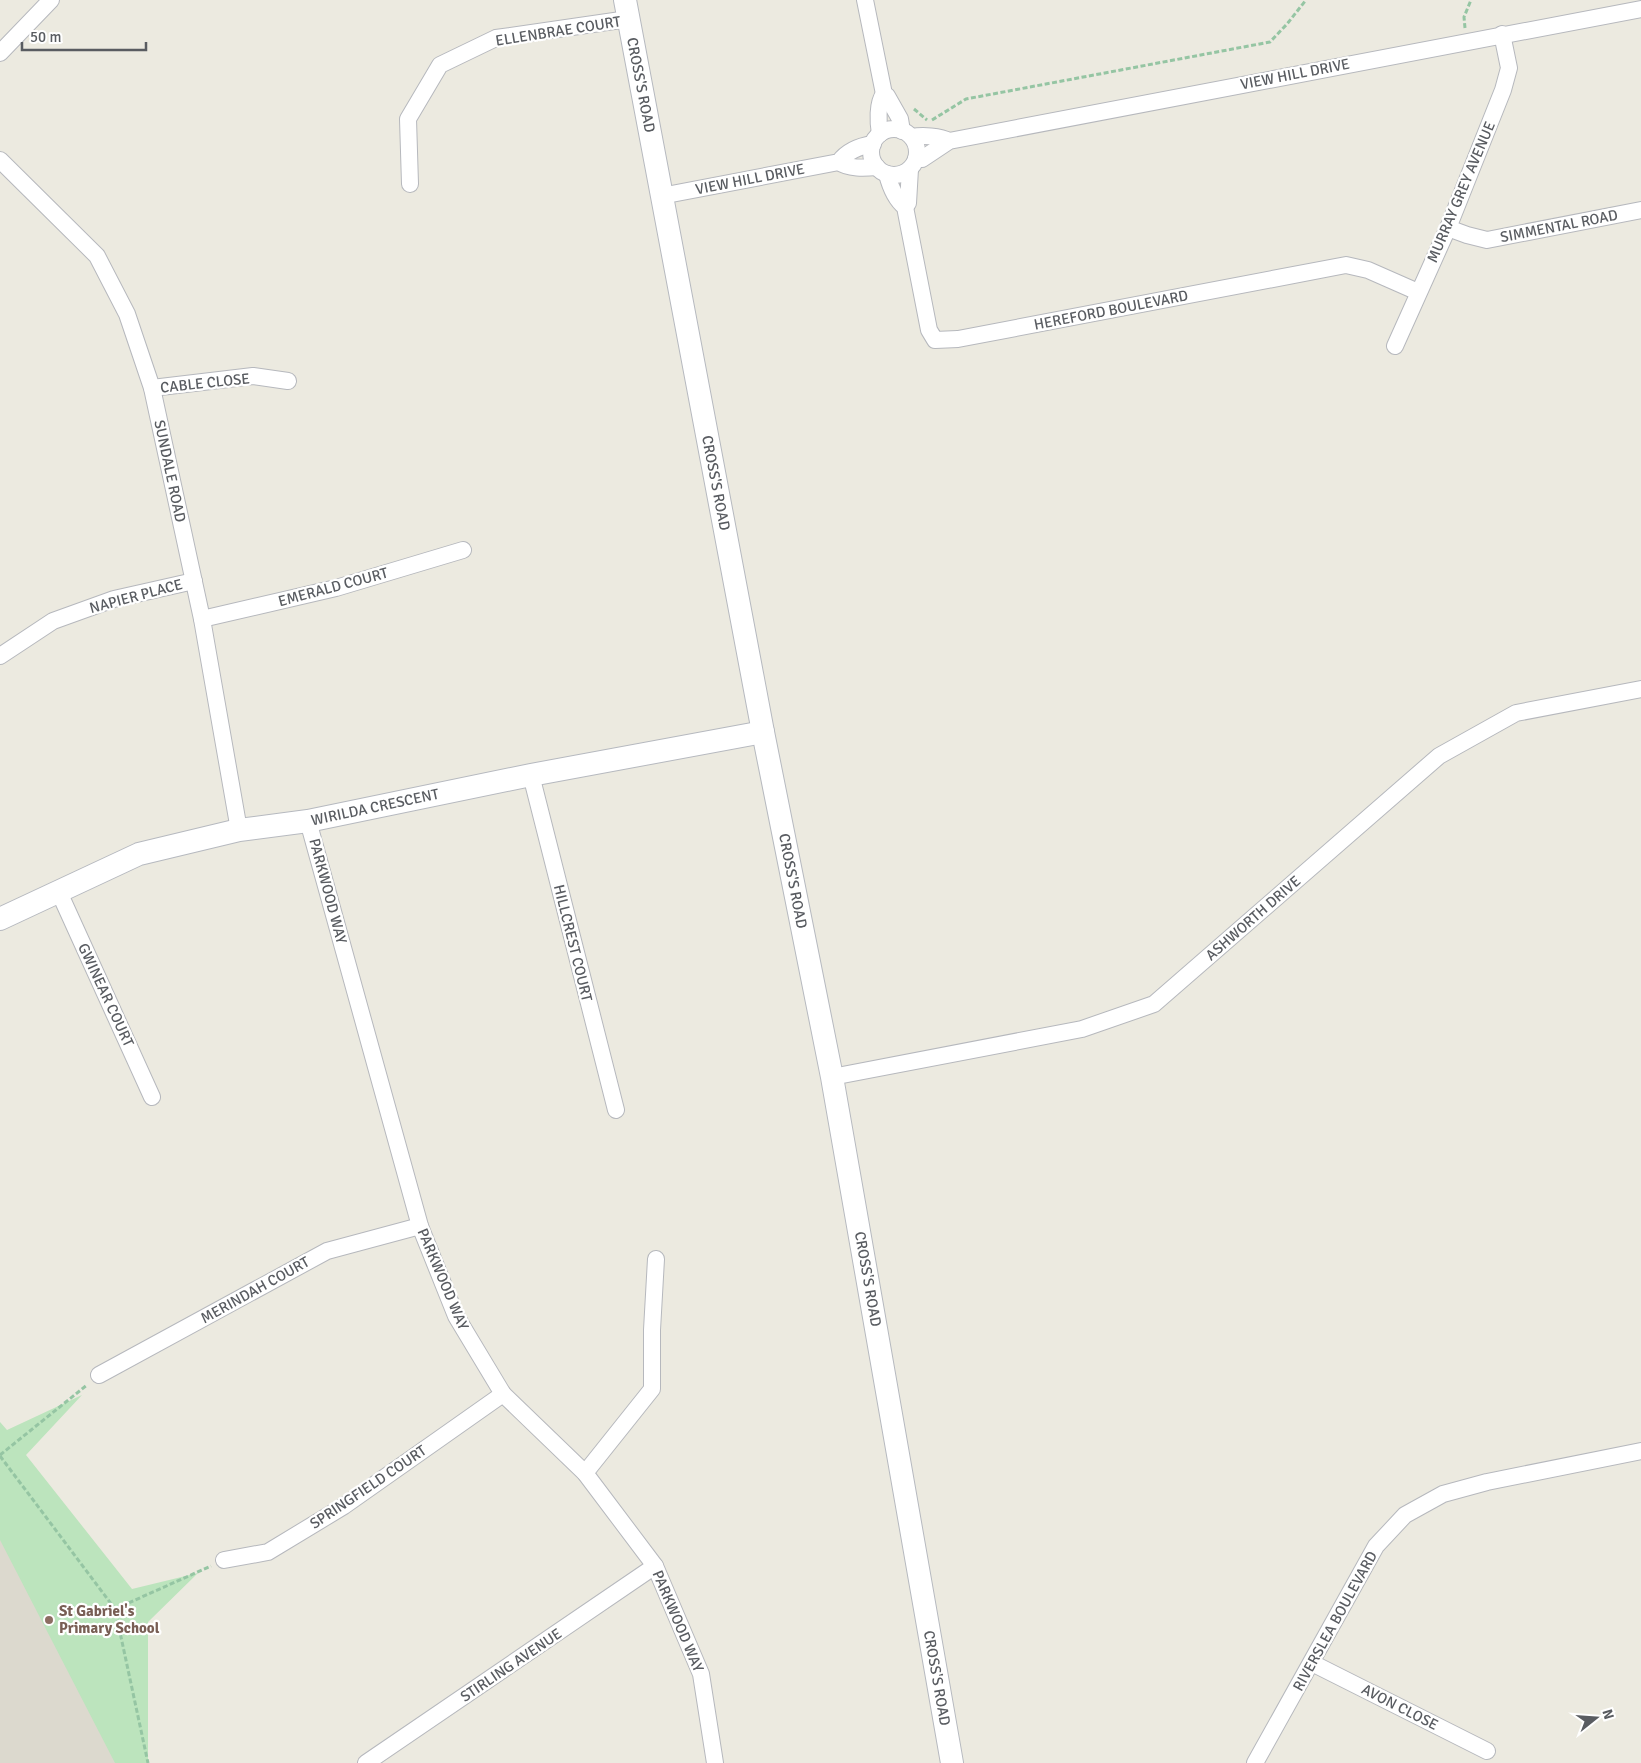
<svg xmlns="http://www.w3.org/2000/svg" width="1641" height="1763" viewBox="0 0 1641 1763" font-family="Signika,sans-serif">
<rect width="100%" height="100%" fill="#eceae0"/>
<path fill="#dcd9ce" d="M0,1490L123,1763H0Z"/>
<path fill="#bce4bd" d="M82,1395L26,1455L132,1589L198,1573L148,1622V1763H115L0,1540V1422L7,1430Z"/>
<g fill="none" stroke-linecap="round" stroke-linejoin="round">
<defs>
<g id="street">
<path d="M865,0L884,94L887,96L900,119L902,131"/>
<path d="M0,53L51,0"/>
<circle cx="894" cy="152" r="23"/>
<path d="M880,134C878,123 877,103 884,94"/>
<path d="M912,137C922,135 940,136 949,141"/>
<path d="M916,159H922L949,141L1641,9"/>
<path d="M0,160L97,256L127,314L152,388L202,619L239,830"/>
<path d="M839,162C848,169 865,168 877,167"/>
<path d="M887,174C890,186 895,199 905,207L929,330L935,340L958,339L1346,265L1368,270L1418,292"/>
<path d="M410,184L408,119L440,65L496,38L628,19"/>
<path d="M661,196L839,162C847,151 860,146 873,144"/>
<path d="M905,207L908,203L910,169"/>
<path d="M1448,228L1467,235L1487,240L1641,210"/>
<path d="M1395,346L1448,228L1503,90L1509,68L1502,34"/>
<path d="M152,388L253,376L288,381"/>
<path d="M202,619L336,588L463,550"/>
<path d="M0,656L53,621L114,599L194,581"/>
<path d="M531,775L616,1110"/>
<path d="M308,821L420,1226L456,1316L503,1394L585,1473L655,1566L701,1674L715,1763"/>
<path d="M59,892L152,1097"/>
<path d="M832,1077L1082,1029L1154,1004L1439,756L1516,713L1641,689"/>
<path d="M99,1375L327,1251L420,1226"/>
<path d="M585,1473L652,1389V1330L656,1259"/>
<path d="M224,1560L268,1552L344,1506L503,1394"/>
<path d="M1312,1663L1487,1751"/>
<path d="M366,1763L655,1566"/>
<path d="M1255,1763L1376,1546L1405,1515L1443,1494L1487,1482L1641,1451"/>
</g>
<g id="secondary">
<path d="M625,0L763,732L832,1077L952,1763"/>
<path d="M0,919L139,854L239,830L308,821L531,775L763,732"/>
</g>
</defs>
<use href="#street" stroke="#b6b8bd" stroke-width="18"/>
<use href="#secondary" stroke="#b6b9bf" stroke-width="24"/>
<g stroke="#95c5a3" stroke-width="3" stroke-dasharray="5 2.5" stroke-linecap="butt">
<path d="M1465,28L1464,17L1471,0"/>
<path d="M914,109L927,120"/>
<path d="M932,120L966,99L1270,42L1287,24L1306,0"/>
<path d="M0,1455L87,1385"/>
<path d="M0,1456L115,1609L148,1763"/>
<path d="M115,1609L211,1566"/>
</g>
<use href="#street" stroke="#fff" stroke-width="16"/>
<use href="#secondary" stroke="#fff" stroke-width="22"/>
</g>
<circle fill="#8d6e63" stroke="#fff" stroke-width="2" cx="49" cy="1620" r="5"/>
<g text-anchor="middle" stroke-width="4.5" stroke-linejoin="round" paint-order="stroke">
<g font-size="15" fill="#595c61" stroke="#fff">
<text transform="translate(558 31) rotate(-9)" y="5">ELLENBRAE COURT</text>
<text transform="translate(1295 74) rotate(-11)" y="5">VIEW HILL DRIVE</text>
<text transform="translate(641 85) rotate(79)" y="5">CROSS'S ROAD</text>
<text transform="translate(750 179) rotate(-11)" y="5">VIEW HILL DRIVE</text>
<text transform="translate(1461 192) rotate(-67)" y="5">MURRAY GREY AVENUE</text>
<text transform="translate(1559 226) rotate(-11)" y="5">SIMMENTAL ROAD</text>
<text transform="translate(1111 310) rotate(-11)" y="5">HEREFORD BOULEVARD</text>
<text transform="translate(205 383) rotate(-6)" y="5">CABLE CLOSE</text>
<text transform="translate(170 471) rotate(78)" y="5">SUNDALE ROAD</text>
<text transform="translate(716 483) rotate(79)" y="5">CROSS'S ROAD</text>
<text transform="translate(333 587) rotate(-15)" y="5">EMERALD COURT</text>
<text transform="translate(136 596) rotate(-15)" y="5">NAPIER PLACE</text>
<text transform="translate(375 807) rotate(-12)" y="5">WIRILDA CRESCENT</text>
<text transform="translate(793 881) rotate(79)" y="5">CROSS'S ROAD</text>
<text transform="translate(328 891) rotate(75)" y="5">PARKWOOD WAY</text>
<text transform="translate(1253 918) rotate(-41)" y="5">ASHWORTH DRIVE</text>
<text transform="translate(573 943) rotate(76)" y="5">HILLCREST COURT</text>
<text transform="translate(106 995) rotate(65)" y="5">GWINEAR COURT</text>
<text transform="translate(443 1279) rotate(67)" y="5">PARKWOOD WAY</text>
<text transform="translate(868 1279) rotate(80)" y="5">CROSS'S ROAD</text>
<text transform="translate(255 1290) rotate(-29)" y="5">MERINDAH COURT</text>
<text transform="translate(368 1487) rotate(-34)" y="5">SPRINGFIELD COURT</text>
<text transform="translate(678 1621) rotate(67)" y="5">PARKWOOD WAY</text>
<text transform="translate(1335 1621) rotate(-61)" y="5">RIVERSLEA BOULEVARD</text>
<text transform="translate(511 1665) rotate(-34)" y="5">STIRLING AVENUE</text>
<text transform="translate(937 1678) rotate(80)" y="5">CROSS'S ROAD</text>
<text transform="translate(1400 1707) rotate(27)" y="5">AVON CLOSE</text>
</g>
<g font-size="15" font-weight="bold" fill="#785e54" stroke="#fff" text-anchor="start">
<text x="59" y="1616">St Gabriel's<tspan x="59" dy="17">Primary School</tspan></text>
</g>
</g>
<g transform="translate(1596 1718) rotate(73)" stroke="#ffffff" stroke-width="4" paint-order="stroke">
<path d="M0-4L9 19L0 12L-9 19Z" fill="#595c61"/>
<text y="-8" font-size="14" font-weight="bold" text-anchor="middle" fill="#595c61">N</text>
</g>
<path d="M22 42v8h124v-8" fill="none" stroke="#595c61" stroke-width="2.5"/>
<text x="30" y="42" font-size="15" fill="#595c61" stroke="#ffffff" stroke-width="4" paint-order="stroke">50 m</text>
</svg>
